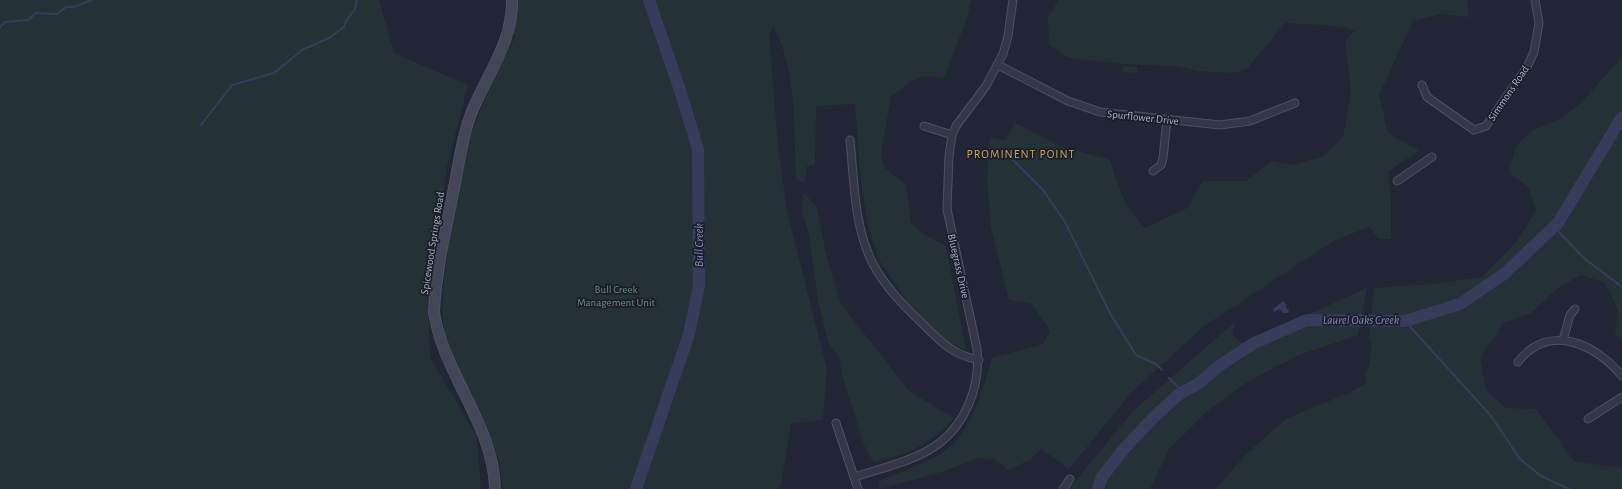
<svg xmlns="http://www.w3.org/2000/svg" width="1622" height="489" viewBox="0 0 1622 489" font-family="'Alegreya Sans',sans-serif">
<rect width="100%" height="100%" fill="#212535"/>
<g fill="#243237">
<path d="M0,0H379L394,53L468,85L447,166L428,306L430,357L477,437L481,489H0Z"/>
<path d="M505,0H971L967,18L944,78C916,73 913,80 891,96L881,153L884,167L906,185L911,223L923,234L946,246L966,350L948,342L907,301L879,260L867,221L861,181L855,104L816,106L815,164L807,166L805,182L796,180C794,134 797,66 773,27L769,34L772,71L778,146L787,211L827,370L823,420L791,424L781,485L778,489H502C504,443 464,390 449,348C438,316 443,285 448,252C452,218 458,182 467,148C478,110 497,73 515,37Z"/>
<path d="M1059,0H1467L1469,17L1442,14L1413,21L1379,95L1388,133L1419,151L1388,171L1391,197V239H1379L1369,227L1335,240L1203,327L1130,394L1069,469L1041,449L1030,460L1008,470L995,459L978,458L945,471L880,489L878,481C900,472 923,465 943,452C971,434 983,389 992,358L1043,344L1050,331L1032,304L1009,300L991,228L987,180L990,137L1005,141L1015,123L1058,145L1110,160C1119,188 1124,207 1145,228L1187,208L1203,181H1246L1272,161L1293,165L1323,156L1343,137L1351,92L1345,40L1355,31L1340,26L1285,23L1247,69L1233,73L1199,71L1176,66L1121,64L1069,58L1049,45L1048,17Z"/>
<path d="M1622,57V339L1615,334L1618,310L1605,283L1581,275L1559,287L1531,313L1504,323L1480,358L1486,390L1506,408L1536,409L1574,461L1615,467L1622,466V489H1216L1246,454L1286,419L1353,391L1367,382L1364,376L1369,366L1372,343L1369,340L1374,288L1433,284L1482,277L1517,241L1536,211L1528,187L1508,171L1517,145L1531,131L1562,118L1581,103Z"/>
<path d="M1123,66L1137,67V73L1122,72Z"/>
<path d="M803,193L816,205L828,262L841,304L909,391L954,418C926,448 912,451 874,463L864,445L843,378L839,358L828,342L818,301L809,235L802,211Z"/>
<path d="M1367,288L1358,335L1299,355L1249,381L1211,408L1169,449L1150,489H1069L1132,412L1236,321L1232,334L1243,344Z"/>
</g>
<path fill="#353d5b" d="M1283,301L1286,304V308L1289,310L1288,313H1283L1280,309L1274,312L1273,309Z"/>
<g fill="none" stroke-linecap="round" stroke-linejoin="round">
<g stroke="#353d5b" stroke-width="2">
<path d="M0,27L5,22L28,20L36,13L57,14L66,7H74L92,0"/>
<path d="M201,125L232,85L274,73L302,50L329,38L344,27L346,21L355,9L357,0"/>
<path d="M1004,151L1043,190L1065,222L1111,315L1136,355L1156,364L1162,370"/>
<path d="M1554,227L1585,259L1622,287"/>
<path d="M1405,321L1491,416L1520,459L1541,476L1569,489"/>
<path d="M1169,378L1183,392"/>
</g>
<g stroke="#353d5b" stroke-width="12">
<path d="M636,489L689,334L699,286L698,149L680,90L649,0"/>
<path d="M1098,489L1102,477L1123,450L1153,418L1178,395L1199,383L1219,366L1254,343L1307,320L1405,321L1460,304L1504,274L1558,223L1622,117"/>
</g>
<defs>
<g id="minor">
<path d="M998,65L1068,101L1100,112L1220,125L1250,121L1295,103"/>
<path d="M1422,85L1427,97L1474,130L1486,126L1527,67L1534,52L1539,23L1535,0"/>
<path d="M924,126L952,135"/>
<path d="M850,140C854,179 854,226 872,262C884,286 904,306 924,325C942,343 953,355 979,360"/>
<path d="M1153,171L1161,165L1163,158L1167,120"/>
<path d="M1397,181L1432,157"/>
<path d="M1563,340L1570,315L1575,309"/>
<path d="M1518,362C1549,322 1596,344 1622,376"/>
<path d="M1588,419L1622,397"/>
<path d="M836,423L858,489"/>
<path d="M854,477C879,469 906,463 929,450C964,430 981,388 977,349L947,209L949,156L952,135L956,126L986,86L1003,54L1008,36L1013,0"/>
<path d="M1063,489L1070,479"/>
</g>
<path id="secondary" d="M495,489C494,425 443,374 434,312C436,270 446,229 454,188C459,163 462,137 471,114C486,76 513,42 512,0"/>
</defs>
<use href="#minor" stroke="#4e5260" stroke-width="9"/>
<use href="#secondary" stroke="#4e5260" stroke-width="12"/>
<use href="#minor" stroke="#343846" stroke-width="7"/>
<use href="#secondary" stroke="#424658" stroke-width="10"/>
</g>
<g text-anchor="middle" stroke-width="3.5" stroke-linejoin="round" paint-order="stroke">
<g font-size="11" fill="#aeb2c2" stroke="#1a1d2a">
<text transform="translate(1508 93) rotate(-56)" y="4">Simmons Road</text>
<text transform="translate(1143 117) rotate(6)" y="4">Spurflower Drive</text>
<text transform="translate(432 243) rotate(-81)" y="4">Spicewood Springs Road</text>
<text transform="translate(959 266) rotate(77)" y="4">Bluegrass Drive</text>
</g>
<g font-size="11" fill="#68917a" stroke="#1a1d2a">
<text x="616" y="293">Bull Creek<tspan x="616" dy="13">Management Unit</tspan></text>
</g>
<g font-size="12" letter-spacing="1" fill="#cba561" stroke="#1a1d2a">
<text x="1021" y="158">PROMINENT POINT</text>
</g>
<g font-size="12" font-style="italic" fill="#808aae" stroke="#1a1d2a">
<text transform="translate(699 245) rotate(-90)" y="4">Bull Creek</text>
<text x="1361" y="324">Laurel Oaks Creek</text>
</g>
</g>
</svg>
